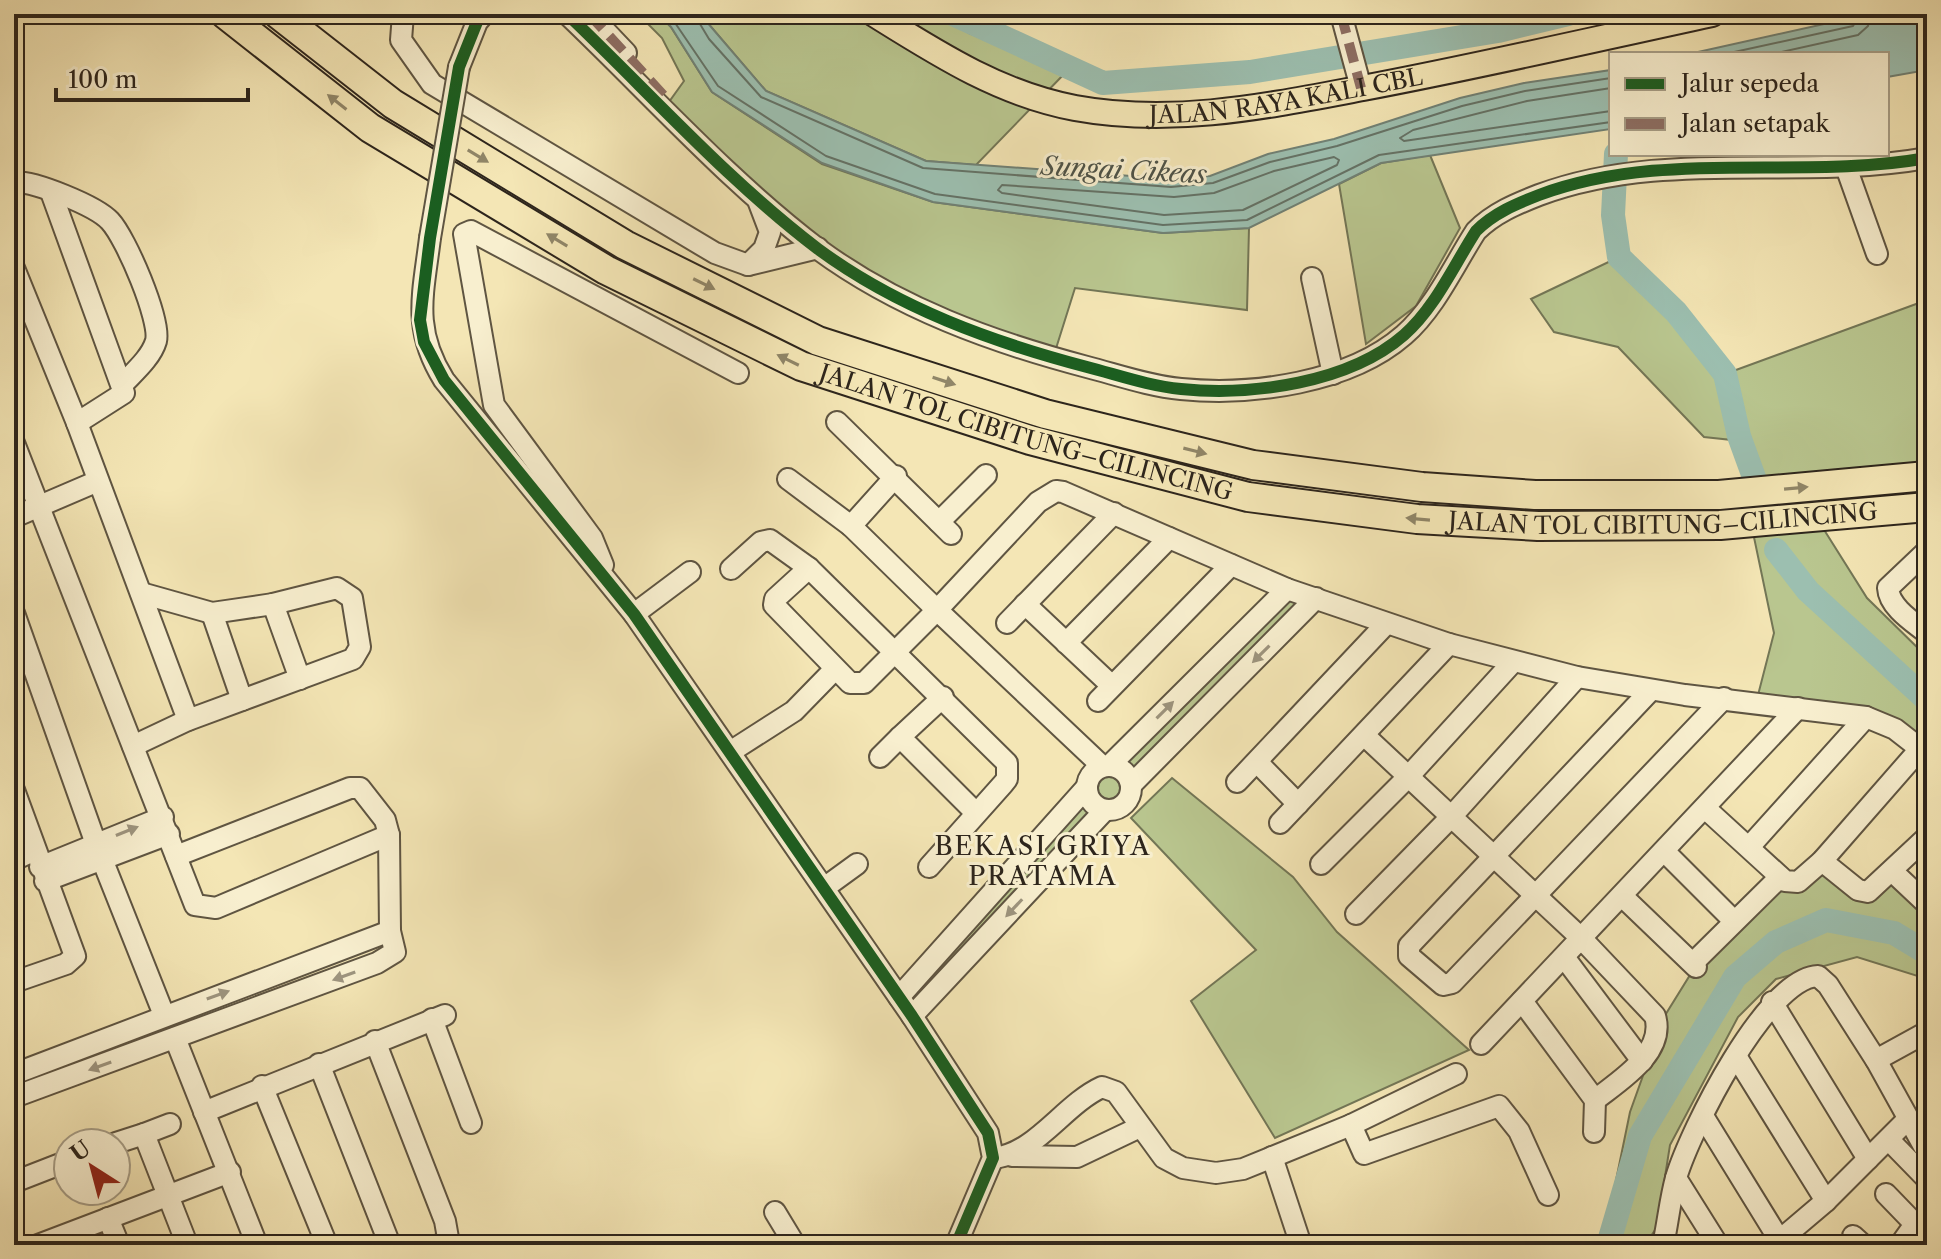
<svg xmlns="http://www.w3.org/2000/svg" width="1941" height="1259" viewBox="0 0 1941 1259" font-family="'Libre Caslon Text',serif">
<rect width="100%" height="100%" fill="#f4e6b5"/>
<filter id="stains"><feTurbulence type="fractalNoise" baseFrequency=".0025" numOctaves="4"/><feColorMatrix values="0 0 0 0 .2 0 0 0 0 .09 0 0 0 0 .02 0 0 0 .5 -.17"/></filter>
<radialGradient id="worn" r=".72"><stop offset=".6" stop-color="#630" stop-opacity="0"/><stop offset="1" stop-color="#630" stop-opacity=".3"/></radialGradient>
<g fill="#b9c68f" stroke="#737656" stroke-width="2">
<path d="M638,14H658L671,27L712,92L822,164L933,202L1163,233L1249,228L1247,310L1075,288L1053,358L1018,349L821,250L669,102L684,81L662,38Z"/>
<path d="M700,14H939L969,33L1066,72L976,165L926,161L766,91Z"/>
<path d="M1430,155L1460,228L1416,306L1366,344L1339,184L1381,163Z"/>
<path d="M1619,257L1676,312L1725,374L1927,300V475L1759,491L1741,441L1704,437L1618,347L1554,332L1531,299Z"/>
<path d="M1816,517L1867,598L1927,657V753L1895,729L1757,699L1774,633L1751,523Z"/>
<path d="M1287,589L1316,598L1131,791L1126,802L1111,810L912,1016L899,997L1090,775Z"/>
<path d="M1172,778L1293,877L1337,932L1469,1050L1275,1138L1191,1001L1256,950L1131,818Z"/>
<path d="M1822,861L1858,890L1893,872L1927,903V979L1857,957L1776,979L1738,1017L1670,1145L1657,1227L1645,1245H1594L1605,1234L1630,1112L1664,1017L1695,967L1785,881Z"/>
</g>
<g fill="#9cbfb0" stroke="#708175" stroke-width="2">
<path d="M658,14H700L766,91L926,161L1172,179L1210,176L1268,154L1334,139L1460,98L1524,83L1611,70V129L1381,163L1249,228L1163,233L933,202L822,163L712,92L671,27Z"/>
<path d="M1869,14H1927V70L1887,77V54H1689Z"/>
</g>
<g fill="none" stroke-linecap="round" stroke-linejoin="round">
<g stroke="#647266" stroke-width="2">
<path d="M669,14L718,86L826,156L935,194L1163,225L1247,220L1379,155L1611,122"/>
<path d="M694,14L709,39L761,97L923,168L1171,187L1213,183L1270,162L1337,146L1462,106L1525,91L1611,78"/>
<path d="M1725,54L1853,26L1860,14"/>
<path d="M1772,54L1858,35L1868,26L1870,14"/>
<path d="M1611,88L1527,101L1413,130L1400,138L1404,141L1611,111"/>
<path d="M1334,157L1339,160L1337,165L1243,210L1164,215L1002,193L998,190L1002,185L1174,197L1214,193L1274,171Z"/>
</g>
<g stroke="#9cbfb0" stroke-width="24">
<path d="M953,14L1103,83L1250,72L1498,31L1568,14"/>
<path d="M1616,154L1613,215L1619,257L1676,312L1725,374L1739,436L1759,491"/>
<path d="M1776,550L1808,591L1927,700"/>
<path d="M1608,1245L1640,1136L1735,977L1776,942L1826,920L1894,933L1927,953"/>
</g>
<defs>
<g id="minor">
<path d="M403,14L401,40L432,84L715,253L748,265L818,248"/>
<path d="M567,14C650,93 726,179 818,249C898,308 992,342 1087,367C1118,375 1149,386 1181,389C1252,396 1349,383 1404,335C1435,308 1454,265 1476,231C1494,213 1516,204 1539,195C1666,148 1798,181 1927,158"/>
<path d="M589,14L626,53"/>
<path d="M1341,14L1361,88"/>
<path d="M459,67L477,22L484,14"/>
<path d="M1846,167L1877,254"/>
<path d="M14,182C35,181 96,206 110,221C126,238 161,320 156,341C151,358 133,373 122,385"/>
<path d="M51,192L124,393L77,423"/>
<path d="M430,238C423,295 412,329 444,380L634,614L912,1016L988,1133L993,1158L956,1245"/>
<path d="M748,265L764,249L770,232L759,203"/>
<path d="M14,268L77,423L188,720"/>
<path d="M1312,278L1333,374"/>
<path d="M837,422L951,534"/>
<path d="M14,443L195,905L216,908L389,835"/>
<path d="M788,479L851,526L937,610L1038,502L1056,491L1063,492L1287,589L1449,644L1577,677L1685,695L1866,717L1895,729L1927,754"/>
<path d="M14,517L98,481"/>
<path d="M939,522L986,475"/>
<path d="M851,526L896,476"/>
<path d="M1927,551L1888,588C1889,607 1913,622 1927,633"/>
<path d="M603,565L592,538L494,405L464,234L471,231L738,373"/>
<path d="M809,568L775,599L774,605L850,683H864L937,610L1102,766"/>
<path d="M731,569L761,542L770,540L809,568L1007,763V779L1003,784L929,867"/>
<path d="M273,604L300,679"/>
<path d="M1025,604L1112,686"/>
<path d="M14,613L96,844L164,1015"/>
<path d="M212,613L242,700"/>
<path d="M634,614L690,572"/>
<path d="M1007,623L1114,513"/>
<path d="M1066,643L1169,538"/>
<path d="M1651,690L1409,946V956L1443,985L1452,983L1724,698"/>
<path d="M943,697L900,737L975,812"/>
<path d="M1098,701L1231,565"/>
<path d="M1365,736L1581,938L1655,1016C1666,1053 1619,1081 1595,1100"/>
<path d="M133,746L188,720L353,659L360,647L352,598L337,588L273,604L212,613L141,593"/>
<path d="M730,752L794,711L835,669"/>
<path d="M880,757L900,737"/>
<path d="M1257,762L1298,804"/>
<path d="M1110,765L1287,589"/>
<circle cx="1109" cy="788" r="22"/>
<path d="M1237,782L1386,624"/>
<path d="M1131,785L1316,598"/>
<path d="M14,790L75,956L66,964L14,982"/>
<path d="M1705,808L1785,881L1798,882L1822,861L1920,749"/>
<path d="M1280,823L1449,644"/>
<path d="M1750,846L1866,717"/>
<path d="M1664,851L1733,920"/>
<path d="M14,860L35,850"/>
<path d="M1822,861L1858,890L1868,892L1927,837"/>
<path d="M1321,864L1408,777L1512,663"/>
<path d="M40,867L163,817"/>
<path d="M1893,872L1927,904"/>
<path d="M45,881L169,834"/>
<path d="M824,888L857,864"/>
<path d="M1622,896L1696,967"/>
<path d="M1356,914L1451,817L1577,677"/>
<path d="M1564,957L1642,1061"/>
<path d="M1693,963L1780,877"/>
<path d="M899,997L1086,788"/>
<path d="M1522,1001L1595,1100L1594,1132"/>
<path d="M1772,1002L1868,1159"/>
<path d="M912,1016L1105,810"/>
<path d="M432,1019L471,1123"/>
<path d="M175,1038L257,1245"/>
<path d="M375,1041L445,1221L448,1238L440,1245"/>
<path d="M1481,1044L1798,708"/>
<path d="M1736,1056L1826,1201"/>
<path d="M1876,1060L1927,1032"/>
<path d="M319,1064L390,1245"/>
<path d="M14,1074L390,931"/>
<path d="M262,1086L327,1245"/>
<path d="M14,1097L377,963L395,952L390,931L389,835L385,820L360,788H350L176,856"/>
<path d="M204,1112L445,1015"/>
<path d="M1703,1116L1780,1241"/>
<path d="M1351,1125L1364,1154L1499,1106L1519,1131L1548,1195"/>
<path d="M144,1134L170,1124"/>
<path d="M1889,1140L1927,1179"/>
<path d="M116,1143L144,1134L185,1239"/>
<path d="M1012,1156L1077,1157L1140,1127"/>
<path d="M1272,1157L1301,1245"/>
<path d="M993,1158C1036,1154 1063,1105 1102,1087L1116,1092L1164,1158L1183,1168L1216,1173L1243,1169L1351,1125L1456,1074"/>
<path d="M1676,1178L1718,1245"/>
<path d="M14,1182L68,1161"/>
<path d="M1886,1194L1915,1224L1900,1245"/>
<path d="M775,1212L795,1245"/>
<path d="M108,1218L119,1245"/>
<path d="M1853,1236L1863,1245"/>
<path d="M38,1245L230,1172"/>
<path d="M1663,1245C1668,1223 1670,1199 1676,1178C1690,1131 1766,978 1818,976L1828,985L1876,1060L1927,1152"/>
<path d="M1774,1245L1826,1201L1908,1119"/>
</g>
<g id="major">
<path id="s1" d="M874,14C938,54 1000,94 1075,108C1173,126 1267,106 1363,88C1480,66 1596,39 1712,14"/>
</g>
<g id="highway">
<path id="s2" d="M225,14L370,128L606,270L801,366L1030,440L1248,497L1417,519L1538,526L1720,525L1927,507"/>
<path d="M278,14L393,104L625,245L818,341L1045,414L1253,465L1422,487L1535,495H1719L1927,476"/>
</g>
</defs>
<use href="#minor" stroke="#5f5542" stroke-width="24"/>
<use href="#major" stroke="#2d251c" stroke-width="28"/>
<use href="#highway" stroke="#2d251c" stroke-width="32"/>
<use href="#minor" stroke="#f8efcf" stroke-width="20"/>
<use href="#major" stroke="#f4e6b5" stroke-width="24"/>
<use href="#highway" stroke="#f4e6b5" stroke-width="28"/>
<defs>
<path id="minor-bridge" d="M430,238L459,67"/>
</defs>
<use href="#minor-bridge" stroke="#5f5542" stroke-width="24" stroke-linecap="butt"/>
<use href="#minor-bridge" stroke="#f8efcf" stroke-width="20"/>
<g stroke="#8d6e63" stroke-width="10" stroke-dasharray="20 10" stroke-linecap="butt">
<path d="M589,14L666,98"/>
<path d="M1341,14L1361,88"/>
</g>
<defs>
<g id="cycleway">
<path d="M484,14L477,22L459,67L430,238L420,320L424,342L444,380L634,614L912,1016L988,1133L993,1158L956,1245"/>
<path d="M567,14C650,93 726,179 818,249C898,308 992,342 1087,367C1118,375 1149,386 1181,389C1252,396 1349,383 1404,335C1435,308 1454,265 1476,231C1494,213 1516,204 1539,195C1666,148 1798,181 1927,158"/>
</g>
</defs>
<use href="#cycleway" stroke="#f8efcf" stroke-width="17"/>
<use href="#cycleway" stroke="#1b5e20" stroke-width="12"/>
</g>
<defs><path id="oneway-solid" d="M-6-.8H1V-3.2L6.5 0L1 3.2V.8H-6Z" transform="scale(2)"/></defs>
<g fill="#908668">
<use href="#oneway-solid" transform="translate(337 102) rotate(-142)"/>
<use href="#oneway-solid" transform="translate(478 156) rotate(31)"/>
<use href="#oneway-solid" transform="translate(557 240) rotate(-149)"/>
<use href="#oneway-solid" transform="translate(704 284) rotate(26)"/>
<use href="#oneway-solid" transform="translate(788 360) rotate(-154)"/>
<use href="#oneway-solid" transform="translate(944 381) rotate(18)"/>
<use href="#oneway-solid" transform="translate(1195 451) rotate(14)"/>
<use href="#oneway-solid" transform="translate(1796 488) rotate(-5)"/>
<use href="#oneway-solid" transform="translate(1418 519) rotate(-175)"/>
</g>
<g fill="#9d947e">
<use href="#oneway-solid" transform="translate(1261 654) rotate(135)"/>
<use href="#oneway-solid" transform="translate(1165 710) rotate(-45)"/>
<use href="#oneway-solid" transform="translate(127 831) rotate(-22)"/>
<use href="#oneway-solid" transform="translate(1014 908) rotate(133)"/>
<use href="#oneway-solid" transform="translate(344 976) rotate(160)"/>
<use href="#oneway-solid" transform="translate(218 995) rotate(-20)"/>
<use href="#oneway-solid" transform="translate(100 1066) rotate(160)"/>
</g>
<g text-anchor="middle" stroke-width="6" stroke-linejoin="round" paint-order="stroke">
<g font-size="24" fill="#2d251c" stroke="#f8efcf">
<text dy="8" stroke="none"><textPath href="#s1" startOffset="436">JALAN RAYA KALI CBL</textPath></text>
<text dy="8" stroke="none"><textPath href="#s2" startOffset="912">JALAN TOL CIBITUNG–CILINCING</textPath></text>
<text dy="8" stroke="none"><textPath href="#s2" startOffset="1560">JALAN TOL CIBITUNG–CILINCING</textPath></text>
</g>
<g font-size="26" font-style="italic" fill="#4e5348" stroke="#f8efcf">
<text transform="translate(1124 170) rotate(3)" y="9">Sungai Cikeas</text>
</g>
<g font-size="26" letter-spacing="2" fill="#2d251c" stroke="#f8efcf">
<text x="1043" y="855">BEKASI GRIYA<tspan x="1043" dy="30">PRATAMA</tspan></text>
</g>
</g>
<rect width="1941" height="1259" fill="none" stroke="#f4e6b5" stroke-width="48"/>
<rect x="16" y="16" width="1909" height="1227" fill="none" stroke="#2d251c" stroke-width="4"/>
<rect x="24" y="24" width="1893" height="1211" fill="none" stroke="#2d251c" stroke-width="2"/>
<rect x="1609" y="52" width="280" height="104" fill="#f8efcf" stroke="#a79e87" stroke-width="2"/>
<rect x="1625" y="78" width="40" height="12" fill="#1b5e20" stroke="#a79e87" stroke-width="2"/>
<text x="1681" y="92" font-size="24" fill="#2d251c">Jalur sepeda</text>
<rect x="1625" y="118" width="40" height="12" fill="#8d6e63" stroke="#a79e87" stroke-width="2"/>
<text x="1681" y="132" font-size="24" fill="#2d251c">Jalan setapak</text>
<g transform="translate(92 1167) rotate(324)"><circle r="38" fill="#f8efcf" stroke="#a79e87" stroke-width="2"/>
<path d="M0-6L14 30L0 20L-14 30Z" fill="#8f2418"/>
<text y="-12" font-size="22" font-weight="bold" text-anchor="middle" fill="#2d251c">U</text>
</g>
<path d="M56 88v12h192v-12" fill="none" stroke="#2d251c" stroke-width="4"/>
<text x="68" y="88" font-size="24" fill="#2d251c" stroke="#f8efcf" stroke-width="6" paint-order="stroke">100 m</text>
<rect width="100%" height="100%" filter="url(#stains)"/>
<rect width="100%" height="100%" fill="url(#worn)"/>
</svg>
